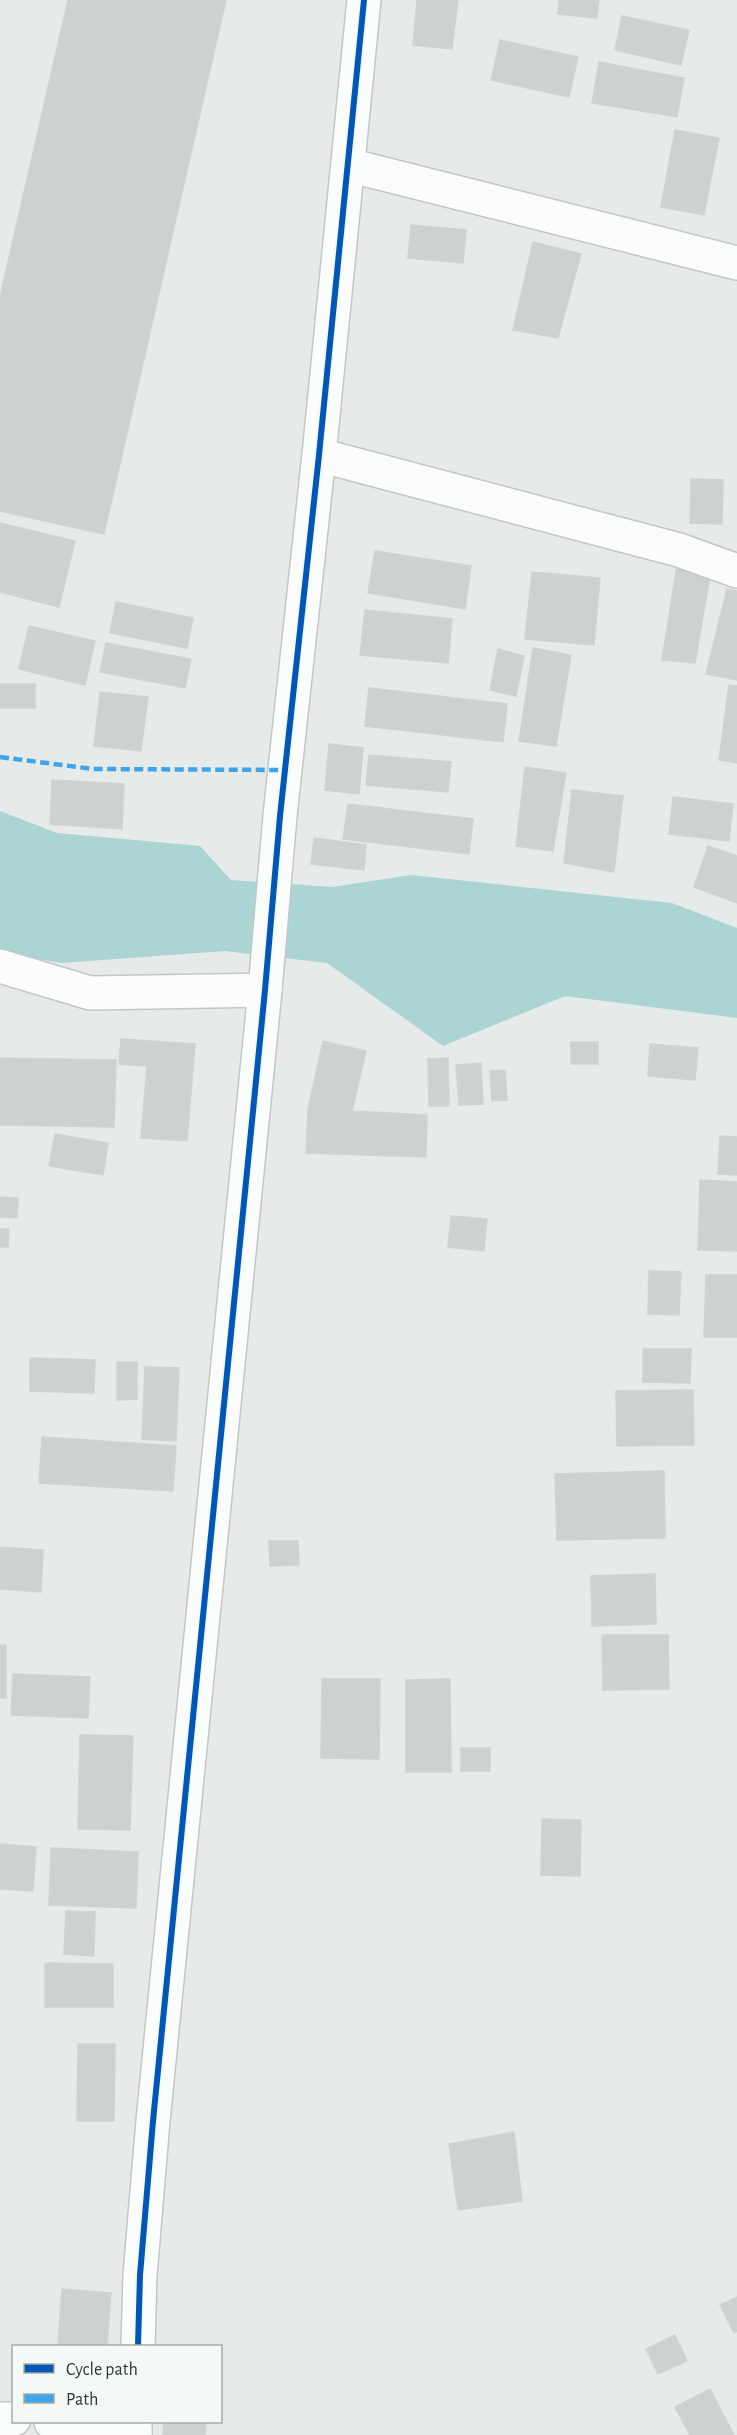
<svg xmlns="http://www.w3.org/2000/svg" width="737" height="2435" viewBox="0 0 737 2435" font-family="'Alegreya Sans',sans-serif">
<rect width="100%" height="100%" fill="#e6eae8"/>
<path fill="#abd4d4" d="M0,811L57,833L200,846L231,880L332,887L411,875L672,903L737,928V1018L565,996L443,1046L327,963L225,951L61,963L0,952Z"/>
<g fill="#cdd2cf" stroke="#cfd3d1" stroke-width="1.5">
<path d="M68,0H226L104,534L0,511V297Z"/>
<path d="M417,0H458L452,49L413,45Z"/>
<path d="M559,0H599L597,18L558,14Z"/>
<path d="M622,16L689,30L681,65L615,50Z"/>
<path d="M500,40L578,57L569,97L491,80Z"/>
<path d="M599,62L684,78L677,117L592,103Z"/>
<path d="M675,130L719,138L704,215L661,207Z"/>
<path d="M411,225L466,230L463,263L408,258Z"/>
<path d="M533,242L581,254L558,338L513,330Z"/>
<path d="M691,479L723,480L722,524L690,523Z"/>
<path d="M0,523L75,541L59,607L0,592Z"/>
<path d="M375,551L471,566L465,609L368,593Z"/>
<path d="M677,565L711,570L695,663L662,660Z"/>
<path d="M532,572L600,578L594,645L525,639Z"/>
<path d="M727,589L737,591V680L706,674Z"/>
<path d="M116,602L193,618L187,648L110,633Z"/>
<path d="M365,610L452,619L448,663L360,655Z"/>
<path d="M29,626L95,641L85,685L19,669Z"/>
<path d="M106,643L191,659L185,688L100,672Z"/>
<path d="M533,648L571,655L556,746L519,741Z"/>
<path d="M498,649L524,656L516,696L490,690Z"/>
<rect x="0" y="684" width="35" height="24"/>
<path d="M729,685L737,686V763L719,760Z"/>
<path d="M369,688L507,704L503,742L365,726Z"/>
<path d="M100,692L148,697L141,751L94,746Z"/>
<path d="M329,744L363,748L359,794L325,790Z"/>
<path d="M369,755L451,762L448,792L366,785Z"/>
<path d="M525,767L566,773L553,851L516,846Z"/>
<path d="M52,780L124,784L122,829L50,824Z"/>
<path d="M572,790L623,796L614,872L564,863Z"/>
<path d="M673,797L733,804L729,841L669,834Z"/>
<path d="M348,804L473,819L469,854L343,839Z"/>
<path d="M314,838L366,845L364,870L311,864Z"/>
<path d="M708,846L737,856V903L694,887Z"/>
<path d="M121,1039L195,1044L187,1141L141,1138L147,1066L119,1064Z"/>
<path d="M323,1041L366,1051L352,1111L427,1115L426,1157L306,1153L308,1109Z"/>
<rect x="571" y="1042" width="27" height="22"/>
<path d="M650,1044L698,1048L695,1080L648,1076Z"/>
<path d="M0,1058L116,1060L114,1127L0,1125Z"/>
<path d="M448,1058L449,1106H429L428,1059Z"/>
<path d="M481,1063L483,1104L459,1105L456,1065Z"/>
<path d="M505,1070L507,1100L492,1101L490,1071Z"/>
<path d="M55,1134L108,1143L103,1175L49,1166Z"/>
<path d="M720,1136L737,1137V1175L718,1174Z"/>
<path d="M700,1180L737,1182V1251L698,1250Z"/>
<path d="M0,1197L18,1198L17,1218L0,1217Z"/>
<path d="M451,1216L487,1219L484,1251L448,1247Z"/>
<path d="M0,1229H9L8,1247H0Z"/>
<path d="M649,1271L681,1272L679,1315L648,1314Z"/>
<path d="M706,1275H737V1337H704Z"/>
<path d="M643,1349H691L690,1383L643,1382Z"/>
<path d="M30,1358L95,1360L94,1393L30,1391Z"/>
<path d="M117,1362H137V1399L117,1400Z"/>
<path d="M145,1367L179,1368L176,1441L142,1439Z"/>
<path d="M693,1390L694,1445L617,1446L616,1391Z"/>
<path d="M42,1437L176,1446L173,1491L39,1483Z"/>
<path d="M664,1471L665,1538L557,1540L555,1474Z"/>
<path d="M269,1541H298L299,1565L270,1566Z"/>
<path d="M0,1547L43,1550L41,1592L0,1589Z"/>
<path d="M655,1574L656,1624L592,1626L591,1576Z"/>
<path d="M602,1635H668L669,1689L603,1690Z"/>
<rect x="0" y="1645" width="6" height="53"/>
<path d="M13,1674L90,1677L88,1718L11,1715Z"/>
<path d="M322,1679H380L379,1759L321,1758Z"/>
<path d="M450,1679L451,1772H406V1680Z"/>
<path d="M80,1735L133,1736L130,1830L78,1829Z"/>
<rect x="461" y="1748" width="29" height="23"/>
<path d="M542,1819L581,1820L580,1876L541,1875Z"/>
<path d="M0,1844L36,1847L33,1891L0,1889Z"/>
<path d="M51,1848L138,1852L136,1908L49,1905Z"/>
<path d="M66,1911L95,1912L94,1956L64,1954Z"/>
<path d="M45,1963L113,1964V2007H45Z"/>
<path d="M78,2044H115L114,2121H77Z"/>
<path d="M514,2132L522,2201L458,2210L449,2144Z"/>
<path d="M62,2289L111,2293L107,2346H58Z"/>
<path d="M737,2297V2331L734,2333L720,2305Z"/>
<path d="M675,2335L687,2361L658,2374L646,2349Z"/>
<path d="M710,2389L734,2435H690L675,2407Z"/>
<path d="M164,2422H206L205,2435H163Z"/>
</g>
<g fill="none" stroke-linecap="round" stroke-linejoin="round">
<defs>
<g id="street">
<path d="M348,165L737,263"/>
<path d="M319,455L679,550L737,571"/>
<path d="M0,966L90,993L265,990"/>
<path d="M0,2419H14"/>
<path d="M51,2422L135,2432"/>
</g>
<g id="secondary">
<path d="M138,2346L140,2275L153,2121L265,990L280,816L319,455L364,0"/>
<path d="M135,2435V2422"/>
</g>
</defs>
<use href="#street" stroke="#c3c7c5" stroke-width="36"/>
<use href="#secondary" stroke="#c2c8c5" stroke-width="36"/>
<use href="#street" stroke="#fbfcfc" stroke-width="33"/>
<use href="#secondary" stroke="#fbfcfc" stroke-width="33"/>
<path stroke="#3ea4eb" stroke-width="4.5" stroke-dasharray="9 4.5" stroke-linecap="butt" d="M0,757L93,769L285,770"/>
<defs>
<path id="cycleway" d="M138,2346L140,2275L153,2121L265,990L280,816L319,455L364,0"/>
</defs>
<use href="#cycleway" stroke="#f5f9f6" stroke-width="10"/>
<use href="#cycleway" stroke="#0057b8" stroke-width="6"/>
</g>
<rect x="12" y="2345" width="210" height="78" fill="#f5f9f6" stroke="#a2ada8" stroke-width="1.5"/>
<rect x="24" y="2364" width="30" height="9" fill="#0057b8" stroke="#a2ada8" stroke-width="1.5"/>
<text x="66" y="2375" font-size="18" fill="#253c33">Cycle path</text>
<rect x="24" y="2394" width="30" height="9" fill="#3ea4eb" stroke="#a2ada8" stroke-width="1.5"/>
<text x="66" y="2405" font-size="18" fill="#253c33">Path</text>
</svg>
